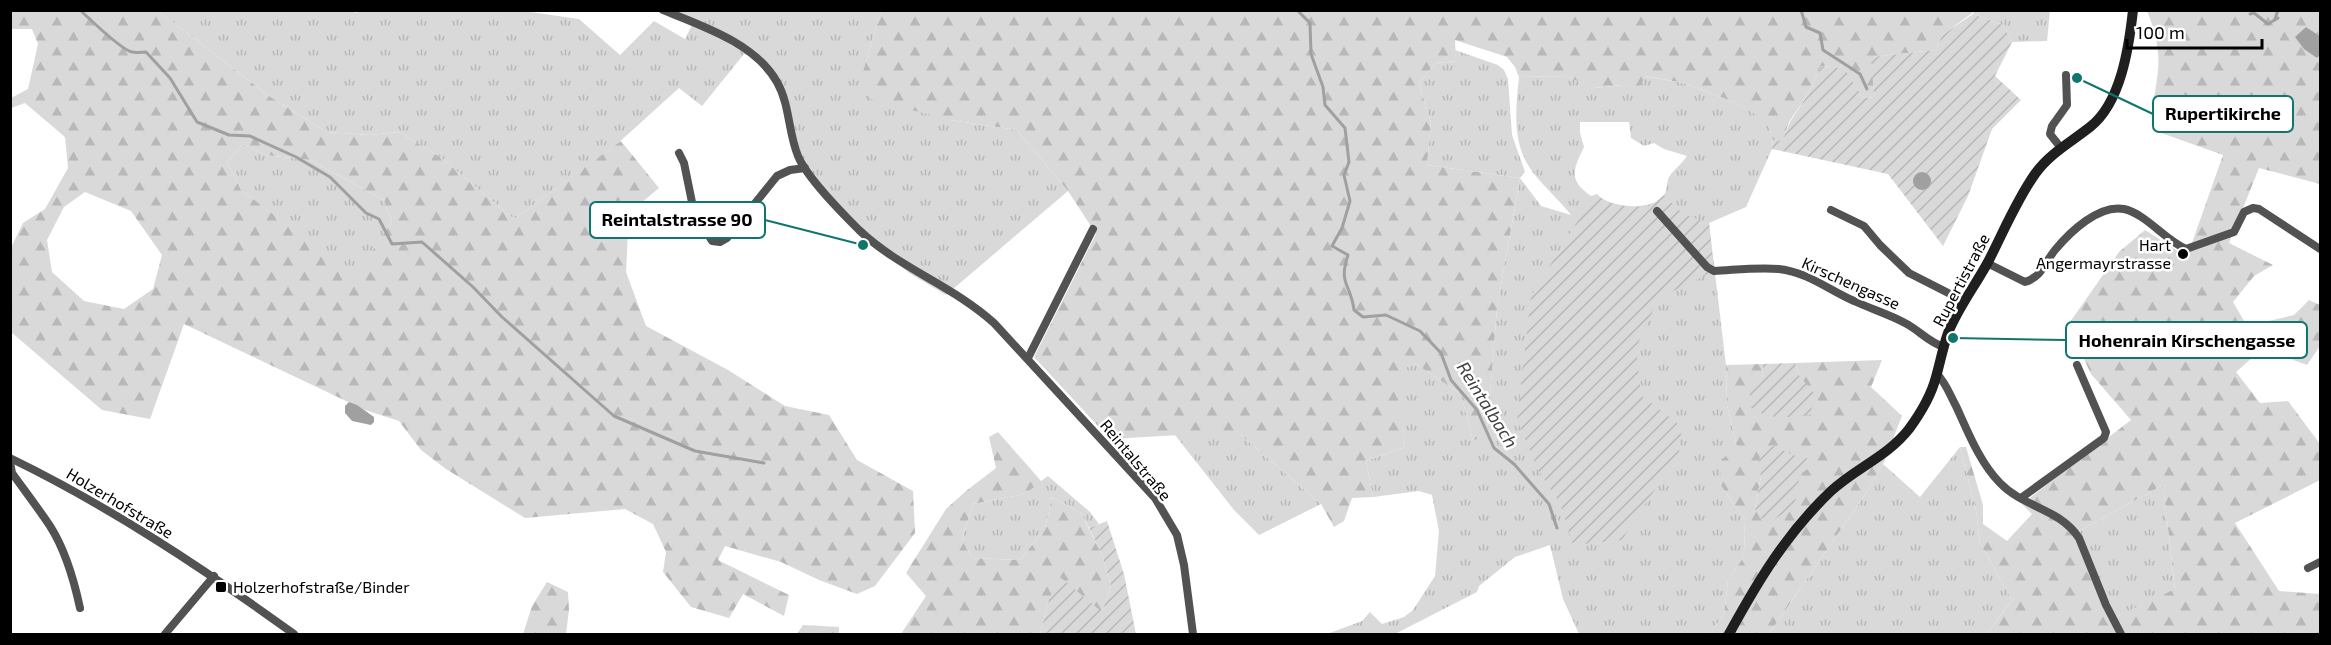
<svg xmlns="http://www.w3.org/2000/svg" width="2331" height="645" viewBox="0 0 2331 645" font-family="'Exo 2',sans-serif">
<defs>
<pattern id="grass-tufts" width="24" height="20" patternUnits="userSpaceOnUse" patternTransform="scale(1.5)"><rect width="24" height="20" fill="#d9d9d9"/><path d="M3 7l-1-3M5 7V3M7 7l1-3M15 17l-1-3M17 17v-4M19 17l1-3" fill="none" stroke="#b8b8b8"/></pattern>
<pattern id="forest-firs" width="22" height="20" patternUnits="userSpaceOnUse" patternTransform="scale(1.5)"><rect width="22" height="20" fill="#d9d9d9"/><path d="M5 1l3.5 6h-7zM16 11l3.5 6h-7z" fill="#b8b8b8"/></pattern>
<pattern id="garden-furrows" width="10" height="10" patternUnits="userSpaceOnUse" patternTransform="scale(1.5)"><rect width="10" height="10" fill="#d9d9d9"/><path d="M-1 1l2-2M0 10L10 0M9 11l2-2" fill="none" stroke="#b8b8b8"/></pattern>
</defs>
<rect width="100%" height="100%" fill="#fff"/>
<g fill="url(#grass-tufts)" fill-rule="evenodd">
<path d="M346,10L357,13L358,10L523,11L579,19L620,55L654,21L685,39L693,23L663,11H881L863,71L950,120L1017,130L1068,191L946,295L909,273L859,229L805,168L777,82L752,55L744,54L702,106L679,88L616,145L514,219L440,157L399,132L370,135L327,132L269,96L158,11Z"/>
<path d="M1975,10L2050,11L2047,41L2012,42L2003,25L1973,14Z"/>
<path d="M1455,50L1498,65L1504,70L1508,79L1512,135L1525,172L1520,178L1541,206L1571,215C1559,199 1539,183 1528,165C1512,139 1516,106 1519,77L1565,76L1595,88L1623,85L1640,86L1644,76L1684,83L1734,102L1767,120L1773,140L1772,149L1746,207L1709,223L1726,365L1727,405L1737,447L1720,484L1745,520L1744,556L1728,581L1724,614L1710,634H1579L1563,599L1550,545L1515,557L1479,586L1477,592L1395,634H1327L1362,621L1370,612L1382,624L1404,617L1413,610L1435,576L1439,531L1432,495L1419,491L1373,497L1366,461L1405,447L1398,370L1416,364L1461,394L1473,441L1487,432L1497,308L1520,178L1427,165L1431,123L1419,84L1435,63L1456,61ZM1580,122H1629L1631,138L1644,146L1654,143L1664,149L1687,156C1682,164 1674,169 1669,177C1666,182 1668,190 1664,195C1653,212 1608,208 1597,194L1591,196C1568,180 1573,170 1584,147L1580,133Z"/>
<path d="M243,144L265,155L310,160L384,200L392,222L355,277L241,190L227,162Z"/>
<path d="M1175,435H1241L1321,504L1259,535L1234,510Z"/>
<path d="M1960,447L1976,510L1980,543L2012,600L1987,634H1769L1864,496L1883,464L1920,497Z"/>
<path d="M1048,476L1090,512L1099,524L1089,528L1081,513L1052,497L1045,529L1020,560L972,558L962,540L973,504L1024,494Z"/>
<path d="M2163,485L2175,590L2116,617L2079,531Z"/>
</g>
<g fill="url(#forest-firs)" fill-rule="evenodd">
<path d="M11,11H158L269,96L327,132L370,135L399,132L440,157L514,219L621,141L659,188L629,213L626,272L646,326L728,370L785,406L829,415L857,460L913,491L915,533L875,586L857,594L819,580L781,562L725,546L718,560L789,595L784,616L743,594L729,618L691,607L663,572L666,552L653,524L625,509L525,518L446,469L421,450L399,421L365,410L184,324L150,419L102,410L11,332L10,250L23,223L45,209L68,168L65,137L25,103L11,108V98L28,89L38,44L32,29H11ZM243,144L265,155L310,160L384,200L392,222L355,276L241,190L227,162ZM85,192L131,211L162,255L153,289L124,309L84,301L52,272L47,240L64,207Z"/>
<path d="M881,11H1975L1942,35L1936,50L1872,57L1874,97L1863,98L1843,68L1821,66L1808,94L1789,122L1782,142L1773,140L1766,120L1734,102L1684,83L1645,76L1640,87L1623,85L1594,88L1565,76L1519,77L1515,67L1507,57L1455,40L1456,61L1435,63L1419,84L1431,123L1427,165L1520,178L1497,308L1487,433L1473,441L1461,394L1416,364L1399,370L1405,447L1366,461L1373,497L1352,498L1344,521L1334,527L1321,504L1241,435H1179L1110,439L1034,357L1096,234L1068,191L1017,130L950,120L869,99L863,71Z"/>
<path d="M2147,11H2320V36L2306,27L2317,58L2320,55V184L2259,168L2229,243L2273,265L2254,276L2233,302L2247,326L2294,315L2309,300L2320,305V346L2307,365L2262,349L2236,372L2260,403L2288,401L2320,444V480L2235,523L2279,591L2320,594V634H1987L2012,600L1980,543L1976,510L1960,447H1966L1983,505V524L2007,541L2032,514L2022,504L2131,420L2091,374L2068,325L2119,252L2145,230L2187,257L2223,155L2153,130C2151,109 2156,91 2158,70C2160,49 2155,30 2147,11ZM2163,485L2175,589L2116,617L2079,531Z"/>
<path d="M1882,360L1871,387L1902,416L1883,464L1864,496L1769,634H1710L1724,614L1728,581L1744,556L1745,520L1720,484L1721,460L1737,447L1727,405L1726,365L1763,364L1762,379L1800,377L1795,363ZM1773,445L1792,455L1787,511L1774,520L1755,509L1761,476Z"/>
<path d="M998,432L1042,482L1024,494L973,504L962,540L972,558L1020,560L1045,529L1052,497L1081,513L1102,555L1111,585L1102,613L1049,599L1040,634H901L926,596L906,573L946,509L966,491L996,468L989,437Z"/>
<path d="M547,582L568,592L569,610L566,634H523L532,606Z"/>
<path d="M803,625L839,627V634H797Z"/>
</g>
<g fill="url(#garden-furrows)">
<path d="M1973,14L2003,25L2012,42L1995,76L2021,100L1992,129L1968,196L1943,246L1888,174L1772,149L1773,140L1782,141L1790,122L1808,94L1821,66L1844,68L1863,98L1874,97L1871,57L1936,50L1942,35Z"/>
<path d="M1597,194C1606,206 1632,208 1648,206C1653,205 1659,199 1664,195L1683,214L1709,223L1714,271L1659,298L1636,348L1641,395L1682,427L1679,452L1622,540L1573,545L1560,503L1538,470L1517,420L1531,296L1582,214L1587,201Z"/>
<path d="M1795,363L1800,377L1815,394L1810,415C1787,417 1769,421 1750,407V389L1762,379L1763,364Z"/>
<path d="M1774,445L1792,455L1807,458L1808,469L1800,474L1793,513L1787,511L1774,520L1760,518L1755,509L1761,476L1758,467L1760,456Z"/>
<path d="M1107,521L1124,574L1136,634H1040L1049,599L1060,577L1102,612L1111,585L1102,555L1089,528Z"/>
</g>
<g fill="#a0a0a0">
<path d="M2306,27L2320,36V55L2317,58L2304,49L2295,37Z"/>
<circle cx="1922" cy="181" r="9"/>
<path d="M349,402L357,405L374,417V422L371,425L352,421L345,413V406Z"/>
</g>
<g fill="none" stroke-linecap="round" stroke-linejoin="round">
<g stroke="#a0a0a0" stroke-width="3">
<path d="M80,10C90,19 121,50 132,52C136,53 142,52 146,52L170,78L197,122L229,135L250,136L296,157L330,177L366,213L379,219L392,244L422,242L473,287L502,317L614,416L695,451L764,463"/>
<path d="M1297,10L1310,23L1311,54L1323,87L1325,105L1345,128L1349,162L1344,175L1350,201L1342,228L1332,246L1348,255C1338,285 1351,284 1354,310L1363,317L1386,315L1420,331L1441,353L1451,380L1477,410L1494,448L1514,464L1549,504L1557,528"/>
<path d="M1801,10L1806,27L1820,33L1823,50L1860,74L1867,89"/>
<path d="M2250,14L2254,13L2268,24L2278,18"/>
<path d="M2275,19L2278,10"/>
</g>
<g stroke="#525252" stroke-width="8">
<path d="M663,10C702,26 755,43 777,82C790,105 788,132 798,156C807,178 842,213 859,230C900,269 952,285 994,323L1155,498L1177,535L1184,565L1193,634"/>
<path d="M2061,148L2050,134L2052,126L2067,105L2066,75"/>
<path d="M679,153L684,163L694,212L712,241L720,242L727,238L777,176L790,170L805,168"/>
<path d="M1831,210L1864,226L1880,245L1909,273L1964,301"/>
<path d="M1657,211L1707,267L1714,271C1735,270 1757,267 1779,269C1807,272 1829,290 1854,301C1871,309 1889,314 1905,323C1919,330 1928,342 1944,347"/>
<path d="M1987,263L2025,282C2042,277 2045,262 2055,250C2070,232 2099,204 2124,209C2146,214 2165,240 2186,249L2234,232L2244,212L2253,208L2259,209L2320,249"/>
<path d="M1028,358L1093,229"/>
<path d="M1937,374C1946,383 1950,395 1956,406C1968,432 1980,463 2000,483C2024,508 2059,508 2079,538L2106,605L2121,634"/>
<path d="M10,458C111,507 204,569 294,634"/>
<path d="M10,462L12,473C25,491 38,508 50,526C66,551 74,580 80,608"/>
<path d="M2021,498L2104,438L2106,432L2077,365"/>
<path d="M2308,568L2320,562"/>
<path d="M165,634L214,576"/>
</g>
<path stroke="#1f1f1f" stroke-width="10" d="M1729,634C1758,581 1786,534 1831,491C1856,468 1888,456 1909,429C1920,414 1931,396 1936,377C1940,363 1943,347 1948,333C1958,308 1975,286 1988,262C2003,233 2016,201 2035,174C2049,154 2071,142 2090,127C2121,103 2129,47 2133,10"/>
</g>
<g fill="#000" stroke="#fff" stroke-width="2">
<circle cx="2183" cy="254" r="6"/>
<rect x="215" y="581" width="12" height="12" rx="3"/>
</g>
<g text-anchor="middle" stroke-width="5" stroke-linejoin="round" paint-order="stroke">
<g font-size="16" fill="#000" stroke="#fff" text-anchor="end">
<text x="2171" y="251">Hart<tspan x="2171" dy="18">Angermayrstrasse</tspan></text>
<text x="233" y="593" text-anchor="start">Holzerhofstraße/Binder</text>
</g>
<g font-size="16" fill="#000" stroke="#fff">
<text transform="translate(1961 280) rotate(-62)" y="6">Rupertistraße</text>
<text transform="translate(1851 283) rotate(24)" y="6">Kirschengasse</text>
<text transform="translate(1136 460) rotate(50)" y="6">Reintalstraße</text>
<text transform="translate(120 503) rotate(31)" y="6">Holzerhofstraße</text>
</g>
<g font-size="18" font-style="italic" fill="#414141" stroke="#fff">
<text transform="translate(1487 405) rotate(58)" y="6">Reintalbach</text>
</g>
</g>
<path fill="none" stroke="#0f766e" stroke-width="2" d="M2077 78L2153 114M863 245L765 220M1953 338L2066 340"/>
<g fill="#0f766e" stroke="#fff" stroke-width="2">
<circle cx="2077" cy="78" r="6"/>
<circle cx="863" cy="245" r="6"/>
<circle cx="1953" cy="338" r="6"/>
</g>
<g fill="#fff" stroke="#0f766e" stroke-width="2">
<rect x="2153" y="96" width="140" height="36" rx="6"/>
<rect x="590" y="202" width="175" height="36" rx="6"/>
<rect x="2066" y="322" width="241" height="36" rx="6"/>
</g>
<g font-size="18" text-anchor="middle" font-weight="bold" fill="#000">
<text x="2223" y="120">Rupertikirche</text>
<text x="677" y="226">Reintalstrasse 90</text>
<text x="2187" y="347">Hohenrain Kirschengasse</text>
</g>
<rect width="2331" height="645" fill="none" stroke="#000000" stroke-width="24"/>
<path d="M2127 39v9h135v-9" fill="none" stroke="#000000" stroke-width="3"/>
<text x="2136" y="39" font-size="18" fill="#000000" stroke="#ffffff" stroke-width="4.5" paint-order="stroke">100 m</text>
</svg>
